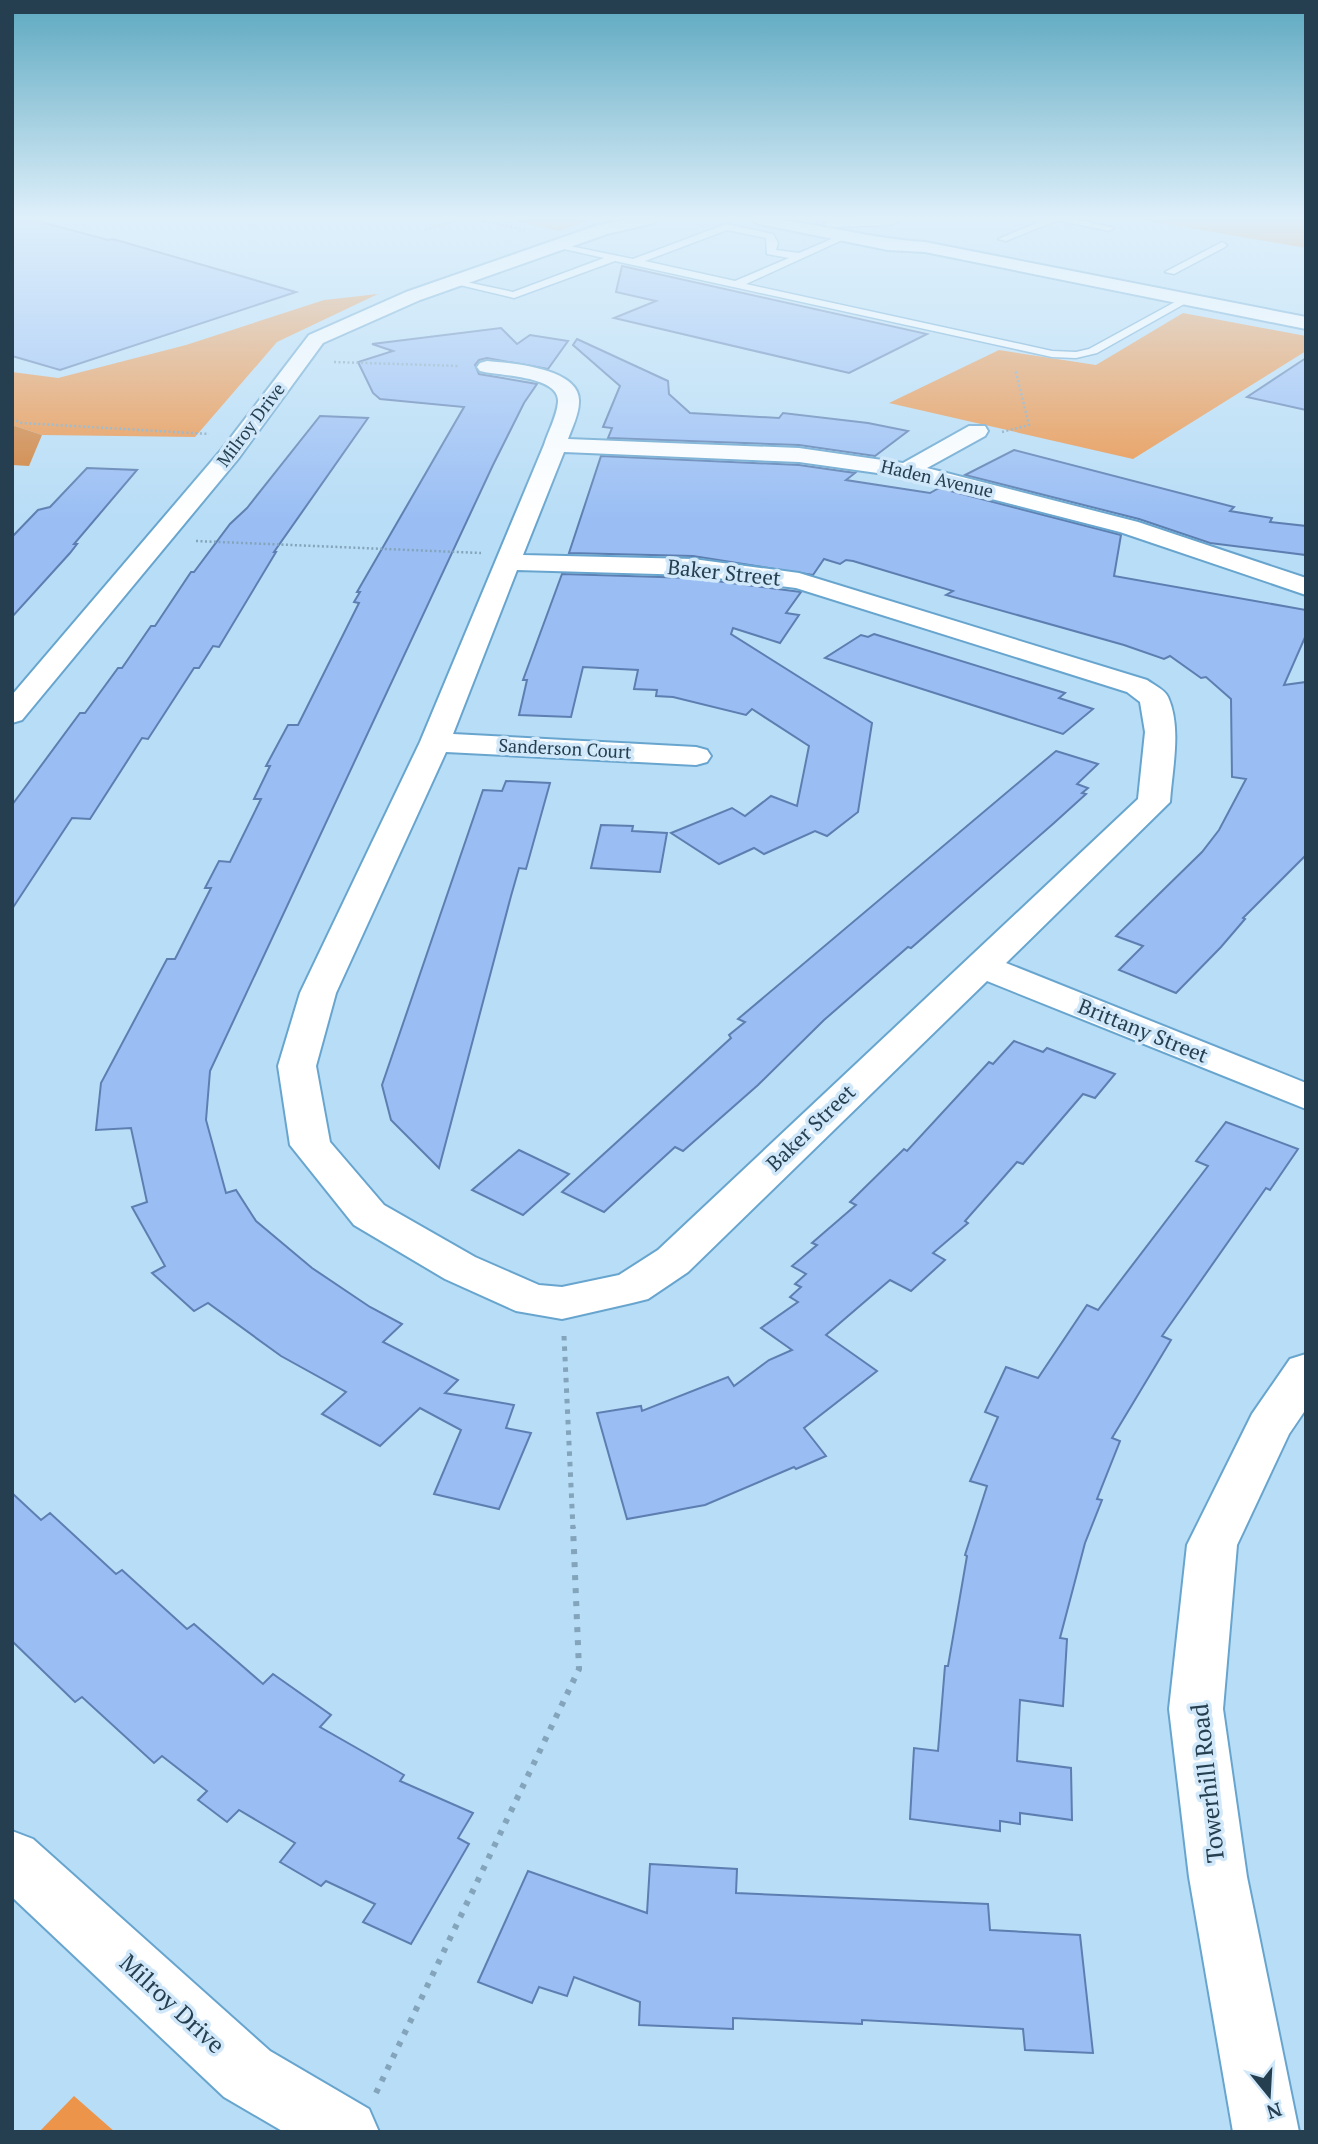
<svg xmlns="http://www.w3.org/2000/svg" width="1318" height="2144" viewBox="0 0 1318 2144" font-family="'PT Serif',serif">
<rect width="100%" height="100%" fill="#b8ddf6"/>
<g fill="#ec9449">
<path d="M510,219H592L559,231Z"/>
<path d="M1138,219H1306V248Z"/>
<path d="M378,294L277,342L195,437L42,435L12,425V372L58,378L186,345L324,300Z"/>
<path d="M1183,313L1306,336V351L1133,459L889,403L999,350L1096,365Z"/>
<path d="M74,2096L115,2132H39Z"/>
</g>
<path fill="#d17f37" d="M12,425L42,435L29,466L12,465Z"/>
<g fill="#9abef4" stroke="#5d7eb1" stroke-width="2">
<path d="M12,219H30L108,240L113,239L296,292L60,370L12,356Z"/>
<path d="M622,266L927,334L849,373L614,318L656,301L616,292Z"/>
<path d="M501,328L517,344L530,335L568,341L548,369L487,358L479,360L475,365L479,374L537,384L524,403L493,465L210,1071L206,1120L226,1193L236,1190L256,1221L312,1268L370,1307L402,1324L383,1342L458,1380L445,1393L514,1405L506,1428L531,1433L499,1509L434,1494L461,1430L420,1408L380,1446L322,1414L346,1392L281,1356L208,1303L194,1311L152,1273L165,1266L132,1207L147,1202L131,1128L96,1130L101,1083L167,959H175L211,888H205L219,861L230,862L261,799H254L270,766H266L288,725H298L359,603L354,602L360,592H357L464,407L380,399L373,393L358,362L393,351L372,344Z"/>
<path d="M577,339L668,381L669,394L690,413L779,418L783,413L868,423L908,431L875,456L799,445L608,438L612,428L603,427L620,386L573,345Z"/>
<path d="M1306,358V410L1247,397Z"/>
<path d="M320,416L368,418L274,552H276L219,647L213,646L199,668H194L148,739L142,738L90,819L72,818L12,909V805L80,713H85L118,668H122L151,626H155L191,572H194L230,524L247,508Z"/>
<path d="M1014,450L1234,507L1230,511L1272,518L1270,522L1306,526V555L1210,543L1139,519L965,475Z"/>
<path d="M601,456L799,465L855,473L846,480L930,493L939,488L1121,535L1114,576L1306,610V635L1284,685L1306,682V855L1243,918L1245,919L1221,947L1176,993L1119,970L1143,946L1116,936L1202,852L1219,830L1246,779L1232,777L1231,699L1206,677L1201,678L1170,656L1164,659L1124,645L946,595L953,591L853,561L846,560L840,564L824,559L813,575L693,556L569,553Z"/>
<path d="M87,468L137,470L74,544H77L70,553L12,617V537L38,510L50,507Z"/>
<path d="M562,574L693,578L801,592L786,613L799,615L780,643L733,628L731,634L872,723L858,812L827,836L815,831L764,854L754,848L719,864L671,833L732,808L745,816L771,796L797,806L809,746L752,709L746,715L673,697L656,696L657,690L634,689L638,670L583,667L571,717L519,715L527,680H523Z"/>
<path d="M874,634L1065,693L1059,698L1093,709L1063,734L825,658L861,635L868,637Z"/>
<path d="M1056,751L1098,764L1077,784L1088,788L1082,793L1086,794L1054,823L911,948L908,947L824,1020L758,1085L683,1151L675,1147L604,1212L562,1192L731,1038L729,1035L745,1022L738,1019Z"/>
<path d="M506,781L550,783L526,869L519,868L511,896L439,1168L391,1120L382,1085L483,790L502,791Z"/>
<path d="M601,825L633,826L632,831L667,833L660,872L591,868Z"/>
<path d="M1014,1041L1043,1052L1047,1048L1115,1074L1095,1098L1083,1094L1023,1164L1017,1162L965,1221L968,1223L933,1253L945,1260L911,1291L890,1280L826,1335L877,1371L804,1428L826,1456L796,1469L794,1467L705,1505L627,1519L597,1413L641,1406L642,1411L728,1377L734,1386L769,1360L792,1350L761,1328L798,1302L790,1297L801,1287L795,1284L806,1274L792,1266L817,1245L812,1243L856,1205L850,1202L904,1149L907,1151L989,1062L993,1064Z"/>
<path d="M1226,1122L1298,1149L1270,1190L1266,1188L1162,1336L1171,1340L1112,1438L1120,1441L1097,1499L1102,1500L1085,1543L1060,1638L1067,1639L1063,1706L1020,1700L1017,1761L1071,1768L1072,1820L1020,1813V1824L1000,1821V1831L910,1819L914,1748L938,1751L945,1666H948L967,1556L965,1555L987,1486L970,1481L998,1417L985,1412L1006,1367L1038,1378L1087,1305L1098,1310L1208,1166L1196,1161Z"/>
<path d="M519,1150L569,1174L523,1215L472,1190Z"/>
<path d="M12,1493L41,1520L50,1513L116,1574L122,1570L187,1629L194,1624L263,1684L273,1674L331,1715L320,1727L404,1775L400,1781L473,1813L458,1838L469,1844L411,1944L363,1922L375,1904L326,1881L321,1886L280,1862L295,1843L239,1810L227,1822L198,1800L207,1791L162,1756L154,1763L82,1697L75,1702L12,1641Z"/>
<path d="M650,1864L737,1869L736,1893L988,1904L990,1930L1080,1935L1093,2053L1025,2050L1023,2029L862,2020V2024L733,2018V2029L639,2025L640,2002L574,1977L567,1996L539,1987L532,2003L478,1982L528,1871L647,1913Z"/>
</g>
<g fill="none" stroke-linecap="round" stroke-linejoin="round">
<defs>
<g id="service">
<path d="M902,219L890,225L829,227L824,224L829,221Z"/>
<path d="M1046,219H1074L1114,228L1109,231L1057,220L1006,241L998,239Z"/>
<path d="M726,224L773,234L778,243L776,250L799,253L843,234L851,236L746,284L1052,351L1076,352L1089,349L1184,297L1193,299L1097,353L1076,358L1052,357L615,261L514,298L447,282L452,279L513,292L604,258L555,247V243L633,259ZM727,230L766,238L767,254L789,258L735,281L645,261Z"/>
<path d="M1222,242L1227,245L1225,247L1174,274L1165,272Z"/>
</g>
<path id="minor" d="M487,361C510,363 581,368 579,402C579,414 572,428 568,439L799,448L903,463L969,426H985L988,431L985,436L927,468L1138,522L1306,578V595L1120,532L906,477L799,462L564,452L523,555L693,559L799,573L1147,680C1154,685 1165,690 1168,697C1182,728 1172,770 1170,802L1006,963L1306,1083V1109L987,981L688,1272L648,1299L632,1303L562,1319L516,1311L445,1279L354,1225L290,1145L278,1066L300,993L420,742L544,445C548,432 557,416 558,402C560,375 497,376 480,371L477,367L480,363ZM517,570L693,575L796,588L1127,692L1140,702L1145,732L1138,799L658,1250L619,1275L562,1287L539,1285L475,1257L384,1205L330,1142L316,1066L336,993L446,752L696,765L707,762L711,756L707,750L696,747L453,734Z"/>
<g id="tertiary">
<path d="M632,219H656L654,223L607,234L420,300L323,343L238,459L22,720L12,723V695L222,449L309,335L406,292L598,225Z"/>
<path d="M1306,1354V1409L1289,1434L1237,1545L1223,1709L1247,1877L1299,2132H1233L1189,1877L1169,1709L1187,1545L1252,1414L1290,1359Z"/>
<path d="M12,1831L33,1839L270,2051L369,2109L379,2132H284L224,2097L12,1897Z"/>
</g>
<path id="secondary" d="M751,219C810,219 866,239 925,242L1306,317V329L925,252L888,250L759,224Z"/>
</defs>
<use href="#service" stroke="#68a5ce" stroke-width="3"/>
<use href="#minor" stroke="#68a5ce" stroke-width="4"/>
<use href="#tertiary" stroke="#68a5ce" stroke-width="4"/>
<use href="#secondary" stroke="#68a5ce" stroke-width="4"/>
<g stroke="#83a4ba" stroke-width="2.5" stroke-dasharray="2 2.5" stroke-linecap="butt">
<path d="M475,219L525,230"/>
<path d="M425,230L459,219"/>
<path d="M334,362L459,366"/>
<path d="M12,419L22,423L209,434"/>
<path d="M1002,432L1029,425L1015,369"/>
<path d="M196,541L481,553"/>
</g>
<path stroke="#83a4ba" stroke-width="5" stroke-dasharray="4.5 6" stroke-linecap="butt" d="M564,1336L573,1529"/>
<path stroke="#83a4ba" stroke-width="6" stroke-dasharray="5 8" stroke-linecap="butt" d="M376,2093L579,1669L573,1527"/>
<use href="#service" fill="#fff" fill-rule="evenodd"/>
<use href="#minor" fill="#fff" fill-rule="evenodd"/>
<use href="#tertiary" fill="#fff" fill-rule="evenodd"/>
<use href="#secondary" fill="#fff" fill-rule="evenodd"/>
</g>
<linearGradient id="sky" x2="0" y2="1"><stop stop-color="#5ca8c0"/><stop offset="0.42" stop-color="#dff0fb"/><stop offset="1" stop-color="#dff0fb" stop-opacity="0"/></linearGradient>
<rect width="1318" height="519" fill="url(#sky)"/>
<g text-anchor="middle" stroke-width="7" stroke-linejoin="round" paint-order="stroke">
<g font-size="18" fill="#253f50" stroke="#d0e8f9">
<text transform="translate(251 425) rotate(-53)" y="6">Milroy Drive</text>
<text transform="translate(937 479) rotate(13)" y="6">Haden Avenue</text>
<text transform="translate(565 749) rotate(3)" y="6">Sanderson Court</text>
</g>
<g font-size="21" fill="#253f50" stroke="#d0e8f9">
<text transform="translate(724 573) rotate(6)" y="7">Baker Street</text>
<text transform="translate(1143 1031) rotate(22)" y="7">Brittany Street</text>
<text transform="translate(811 1128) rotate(-44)" y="7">Baker Street</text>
</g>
<g font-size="24" fill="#253f50" stroke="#d0e8f9">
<text transform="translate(1208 1783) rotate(-96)" y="8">Towerhill Road</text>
<text transform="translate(172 2004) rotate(43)" y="8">Milroy Drive</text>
</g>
</g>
<rect width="1318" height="2144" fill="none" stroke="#253f50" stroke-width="28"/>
<g transform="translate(1269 2095) rotate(162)" stroke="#d0e8f9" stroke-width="5" paint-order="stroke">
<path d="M0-5L12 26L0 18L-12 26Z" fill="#253f50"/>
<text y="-10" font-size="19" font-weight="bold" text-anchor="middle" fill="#253f50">N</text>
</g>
</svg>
